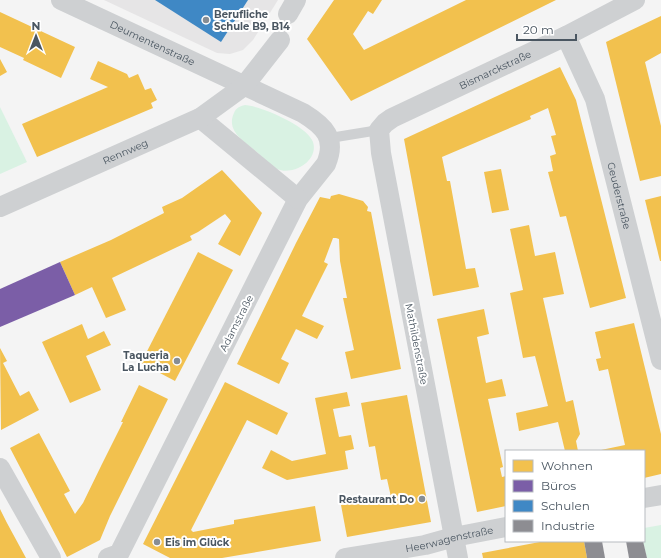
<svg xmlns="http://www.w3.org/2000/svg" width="661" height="558" viewBox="0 0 661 558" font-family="Montserrat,sans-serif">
<rect width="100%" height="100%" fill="#f4f4f4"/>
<path fill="#e6e5e6" d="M104,0H278L253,40L243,50L230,54L217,53Z"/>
<g fill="#d9f2e3">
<path d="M245,105C261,106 308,126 313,142C319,161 293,176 277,169C271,166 264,158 258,153C247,143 225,132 234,113C236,108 240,106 245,105Z"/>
<path d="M0,107L27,162L0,174Z"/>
<path d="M661,525V558H647L643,541L644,528Z"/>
</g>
<g fill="#f2c14e">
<path d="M334,0H382L373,14L368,11L353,34L364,50L466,0H556L351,101L307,39Z"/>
<path d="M0,12L75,47L61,78L23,60L24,58L0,47Z"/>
<path d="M661,16V53L645,62L661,126V176L640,181L606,42Z"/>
<path d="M0,59L7,72L0,76Z"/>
<path d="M98,61L127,74L129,78L138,74L145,90L151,88L157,100L151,103L153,108L37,157L22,124L108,87L90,79Z"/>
<path d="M560,67L576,100L626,298L590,308L566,216L560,217L548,172L553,171L550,156L556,154L551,136L556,135L548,108L530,116L531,119L442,157L447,181H450L466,269L475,268L479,287L433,296L404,139Z"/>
<path d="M501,169L509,210L492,213L484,172Z"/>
<path d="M222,170L262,213L240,256L218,244L231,221L225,214L198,232L190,236L192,240L112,278L126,310L106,318L92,287L75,295L60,262L111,240L164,213L162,207L182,198Z"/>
<path d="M339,194L363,201L368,207L367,211L371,212L401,369L351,379L345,352L354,350L343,298H347L340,261L339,239L336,238H333L324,262L328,264L302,316L324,326L317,339L296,329L281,359L289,363L279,384L237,364L296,243L320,197L330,199L331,196Z"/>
<path d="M661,196V261H660L645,200Z"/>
<path d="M529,225L535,256L555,252L564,294L543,298L566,402L573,400L580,434L576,441L578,451H565L558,422L519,431L516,413L548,406L535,356L523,358L510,293L523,290L510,229Z"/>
<path d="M198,252L233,270L175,381L141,363Z"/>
<path d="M484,309L489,334L477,337L486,383L502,379L506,396L488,399L503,467L500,468L502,477L506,476V506L477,512L437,319Z"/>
<path d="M634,323L661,434V474L644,478V451L601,450L625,445L608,369L599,371L596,359L601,358L595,332Z"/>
<path d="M82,324L88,339L104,331L111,345L86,356L101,390L70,403L42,342Z"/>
<path d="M0,348L7,361L3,363L20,396L29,391L39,410L1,430Z"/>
<path d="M225,382L288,413L277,435L247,420L191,530L193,532L234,524V520L315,506L321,541L222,558H170L143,544Z"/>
<path d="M139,385L168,399L110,516L100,540L67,557L10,448L39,433L70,491L64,494L75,514L83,503L102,464L123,422H121Z"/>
<path d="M347,392L350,406L333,409L339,437L351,435L354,449L345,451L348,469L287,480L262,468L271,450L292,461L326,454L315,398Z"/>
<path d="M407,395L431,522L347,537L341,505L391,497L387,479L381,480L375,446L369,447L361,403Z"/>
<path d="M0,509L7,523L26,558H0Z"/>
<path d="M545,541H584L587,558H483L482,553Z"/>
</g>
<path fill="#7b5ea7" d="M60,262L75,295L0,327V289Z"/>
<path fill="#3f88c5" d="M155,0H248L221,42Z"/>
<g fill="#8d8d92">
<path d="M584,541H602L605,558H587Z"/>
<path d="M626,541H643L647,558H629Z"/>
</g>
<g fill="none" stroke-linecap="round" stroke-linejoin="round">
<path stroke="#ced0d2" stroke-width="10" d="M330,138L379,130"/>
<g stroke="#ced0d2" stroke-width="20">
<path id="s1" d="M61,0L303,113C324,126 337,138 326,164L298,199L119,554L108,558"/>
<path d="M288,14L296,0"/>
<path id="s2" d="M566,36L595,99L661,360"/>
<path d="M200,118L298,199"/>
<path id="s3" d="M0,207L200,118L244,86L280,40"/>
<path d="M0,468L51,558"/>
<path d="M644,498L661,495"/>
<path id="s4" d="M345,558L425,545L454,537L506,527"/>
<path id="s5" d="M458,558L381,153L379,130L385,123L392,118L566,36L635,0"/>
</g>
</g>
<g fill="#868d94" stroke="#fff" stroke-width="1.5">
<circle cx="206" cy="20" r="4"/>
<circle cx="177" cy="361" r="4"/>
<circle cx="422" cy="499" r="4"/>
<circle cx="157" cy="542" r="4"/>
</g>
<g text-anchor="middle" stroke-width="4" stroke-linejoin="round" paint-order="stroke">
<g font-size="10" font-weight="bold" fill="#4a5661" stroke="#fff" text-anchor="start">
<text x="214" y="18">Berufliche<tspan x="214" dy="12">Schule B9, B14</tspan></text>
<text x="169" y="359" text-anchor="end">Taqueria<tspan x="169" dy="12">La Lucha</tspan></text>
<text x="414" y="503" text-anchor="end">Restaurant Do</text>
<text x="165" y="546">Eis im Glück</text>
</g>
<g font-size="10" fill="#4a5661" stroke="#fff">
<text dy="4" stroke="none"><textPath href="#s1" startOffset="101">Deumentenstraße</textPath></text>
<text dy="4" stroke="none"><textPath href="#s5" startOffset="567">Bismarckstraße</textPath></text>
<text dy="4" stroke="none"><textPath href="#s3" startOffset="137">Rennweg</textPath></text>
<text dy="4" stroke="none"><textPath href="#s2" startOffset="169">Geuderstraße</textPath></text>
<text transform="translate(236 323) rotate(-63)" y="4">Adamstraße</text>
<text transform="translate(417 344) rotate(79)" y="4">Mathildenstraße</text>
<text dy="4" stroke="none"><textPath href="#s4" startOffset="106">Heerwagenstraße</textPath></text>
</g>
</g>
<rect x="505" y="450" width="140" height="92" fill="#ffffff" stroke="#b7bbc0"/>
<rect x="513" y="460" width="20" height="12" fill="#f2c14e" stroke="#b7bbc0"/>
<text x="541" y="470" font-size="12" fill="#4a5661">Wohnen</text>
<rect x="513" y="480" width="20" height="12" fill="#7b5ea7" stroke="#b7bbc0"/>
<text x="541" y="490" font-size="12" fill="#4a5661">Büros</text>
<rect x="513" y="500" width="20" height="12" fill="#3f88c5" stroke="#b7bbc0"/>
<text x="541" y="510" font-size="12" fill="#4a5661">Schulen</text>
<rect x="513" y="520" width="20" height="12" fill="#8d8d92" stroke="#b7bbc0"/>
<text x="541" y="530" font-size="12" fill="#4a5661">Industrie</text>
<g transform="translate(36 36)" stroke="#ffffff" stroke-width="3" paint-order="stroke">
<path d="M0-3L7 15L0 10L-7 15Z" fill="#4a5661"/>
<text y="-6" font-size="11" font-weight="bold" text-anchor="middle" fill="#4a5661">N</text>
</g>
<path d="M517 34v6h59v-6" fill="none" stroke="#4a5661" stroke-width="2"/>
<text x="523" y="34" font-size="12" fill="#4a5661" stroke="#ffffff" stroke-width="3" paint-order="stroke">20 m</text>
</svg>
